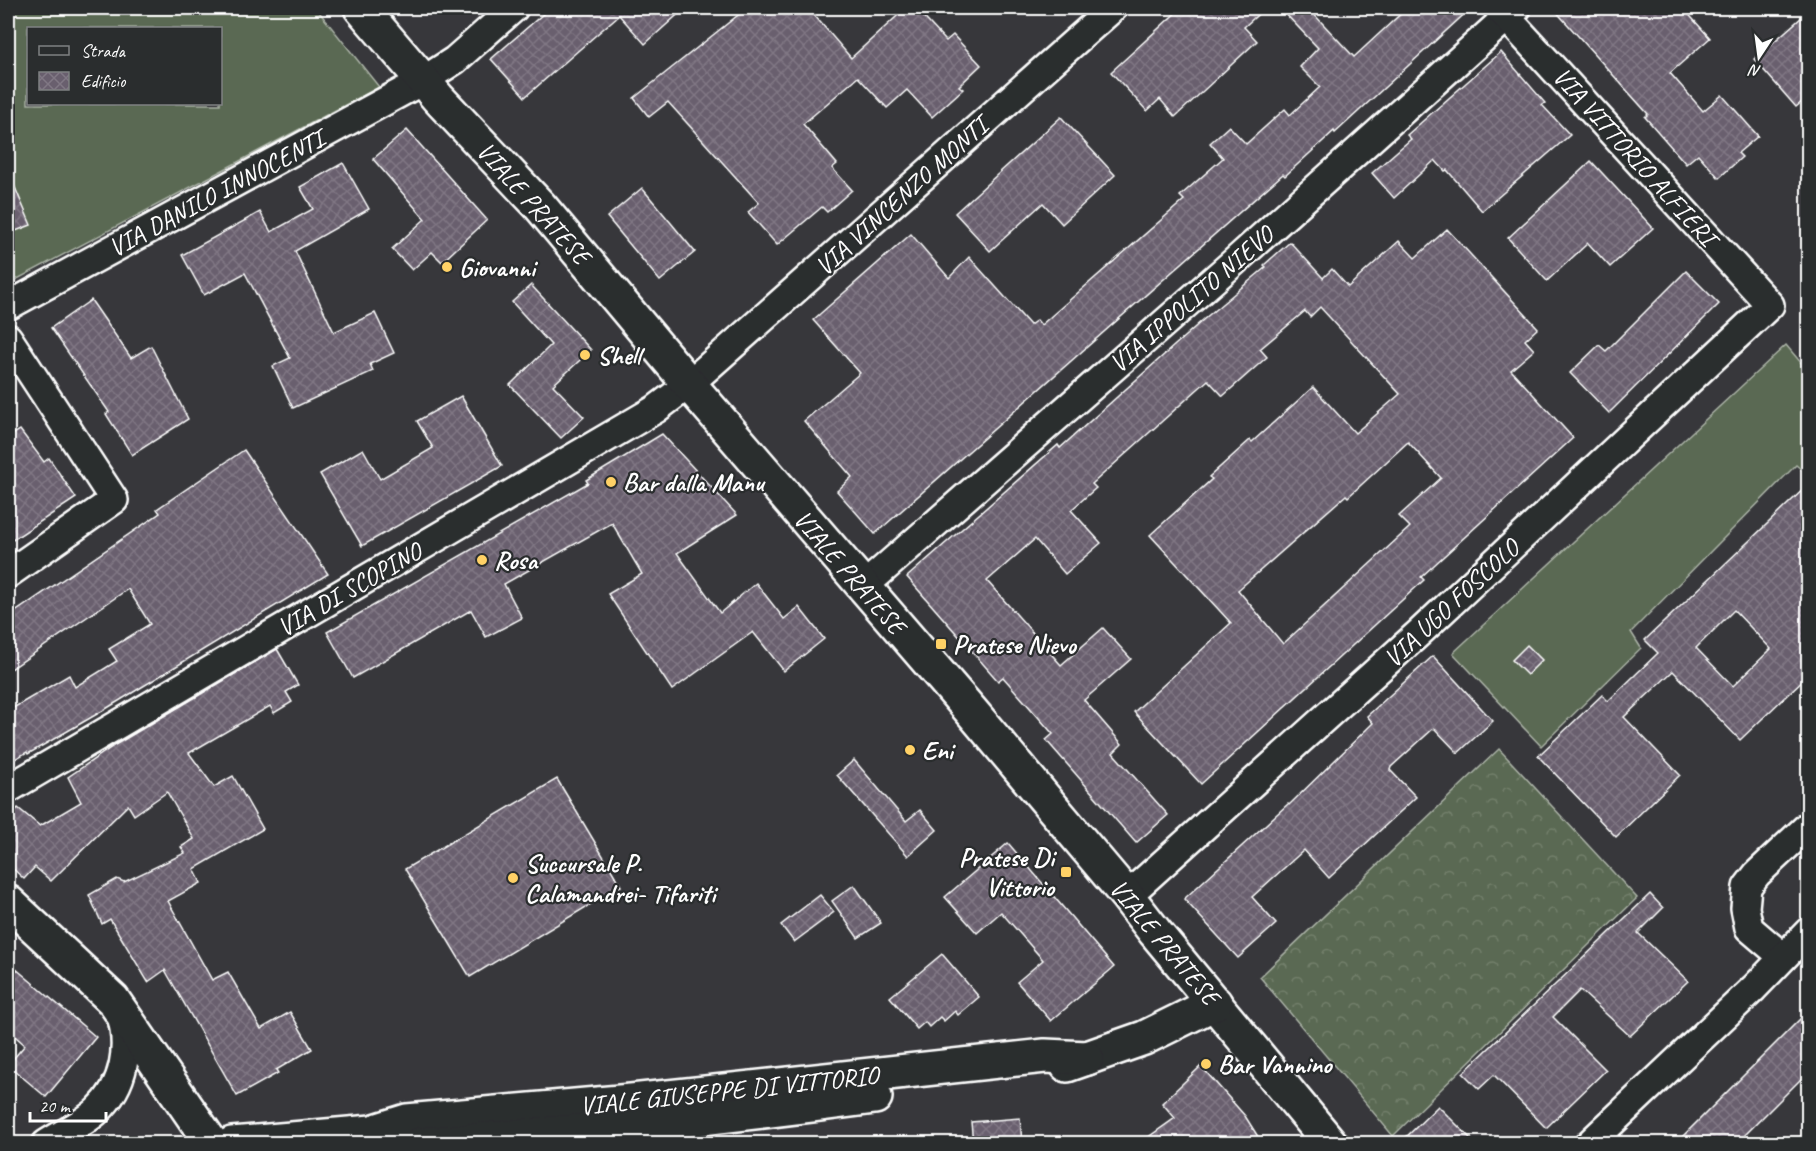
<svg xmlns="http://www.w3.org/2000/svg" width="1816" height="1151" viewBox="0 0 1816 1151" font-family="Caveat,sans-serif">
<defs>
<pattern id="forest-crowns" width="20" height="18" patternUnits="userSpaceOnUse" patternTransform="scale(1.5)"><rect width="20" height="18" fill="#5a6952"/><path d="M2 6a3 3 0 1 1 6 0M12 15a3 3 0 1 1 6 0" fill="none" stroke="#73806c"/></pattern>
<pattern id="building-cross-hatch" width="8" height="8" patternUnits="userSpaceOnUse" patternTransform="scale(1.5)"><rect width="8" height="8" fill="#695f6e"/><path d="M0 0l8 8M0 8l8-8" fill="none" stroke="#807784"/></pattern>
</defs>
<rect width="100%" height="100%" fill="#37373b"/>
<filter id="ink" filterUnits="userSpaceOnUse"><feTurbulence type="fractalNoise" baseFrequency=".0167" numOctaves="2"/><feDisplacementMap in="SourceGraphic" scale="12" xChannelSelector="R" yChannelSelector="G"/><feConvolveMatrix kernelMatrix="1 2 1 2 8 2 1 2 1" color-interpolation-filters="sRGB"/></filter>
<g filter="url(#ink)">
<path fill="url(#forest-crowns)" stroke="#acb4a8" stroke-width="1.5" d="M1499,749L1637,898L1393,1136L1260,977Z"/>
<g fill="#5a6952" stroke="#acb4a8" stroke-width="1.5" fill-rule="evenodd">
<path d="M8,8H316L379,87L8,284ZM28,28H220V104H28Z"/>
<path d="M1786,345L1808,371V475L1796,465L1631,632L1641,648L1541,746L1453,653Z"/>
</g>
<g fill="url(#building-cross-hatch)" stroke="#fff" stroke-width="1.5" fill-rule="evenodd">
<path d="M550,8H685L645,44L619,15L525,97L491,59Z"/>
<path d="M747,8H808L851,58L906,8H915L946,41L953,35L981,65L959,86L963,89L932,117L907,90L887,108L858,77L803,124L837,164L832,168L852,190L827,212L822,207L777,245L748,212L759,203L668,102L649,117L634,98Z"/>
<path d="M1181,8H1265L1244,27L1257,41L1175,117L1160,99L1147,111L1111,72Z"/>
<path d="M1280,8H1308L1354,57L1407,8H1471L1335,133L1334,131L1285,176L1283,174L875,534L837,491L852,477L804,421L860,373L813,320L911,234L949,278L969,257L1030,325L1037,320L1041,325L1184,200L1180,196L1223,158L1210,143L1229,126L1246,144L1285,109L1290,115L1320,87L1300,67L1318,48Z"/>
<path d="M1553,8H1683L1710,38L1670,73L1703,111L1722,95L1758,136L1738,153L1742,157L1719,178L1698,154L1686,164L1645,117L1648,114Z"/>
<path d="M1809,11V96L1796,107L1754,59Z"/>
<path d="M1501,52L1545,103L1542,105L1570,135L1482,211L1447,170L1445,171L1435,160L1394,198L1372,173L1411,139L1407,135Z"/>
<path d="M1061,117L1115,175L1062,224L1043,203L990,251L955,213Z"/>
<path d="M407,130L487,220L442,262L432,252L412,270L392,249L425,219L373,159Z"/>
<path d="M1591,161L1653,228L1610,267L1588,243L1547,281L1508,238Z"/>
<path d="M343,163L369,209L295,251L334,332L375,313L394,353L370,364L373,371L293,408L273,366L290,358L245,273L204,295L182,255L260,212L271,232L313,209L300,187Z"/>
<path d="M8,171L31,225L8,234Z"/>
<path d="M642,188L695,252L660,281L607,217Z"/>
<path d="M1447,229L1538,328L1525,340L1534,350L1511,370L1573,438L1421,577L1424,580L1201,784L1134,712L1231,623L1150,535L1212,479L1209,477L1250,440L1252,442L1313,387L1355,433L1400,394L1320,307L1310,317L1305,311L1260,349L1267,357L1223,396L1208,380L1092,484L1096,488L1071,510L1101,543L1065,574L1035,539L987,581L1061,665L1103,628L1131,659L1084,700L1122,744L1113,753L1168,815L1136,843L1046,740L1053,734L1003,677L998,681L907,577L1058,445L1060,448L1204,319L1266,267L1264,265L1290,242L1323,278L1332,269L1348,287L1399,241L1415,258ZM1408,442L1441,478L1399,516L1410,527L1283,644L1238,590L1346,495L1348,497Z"/>
<path d="M1686,271L1719,304L1609,413L1570,373L1599,345L1606,351Z"/>
<path d="M531,285L591,350L553,385L584,417L561,438L510,385L551,345L512,302Z"/>
<path d="M91,300L131,358L151,346L188,419L132,455L106,414L109,412L51,328Z"/>
<path d="M461,396L502,466L362,546L320,474L363,449L380,479L433,448L417,421Z"/>
<path d="M20,430L44,462L49,458L76,498L8,543V438Z"/>
<path d="M662,434L737,515L677,553L720,613L756,583L784,619L799,607L824,639L784,671L753,632L672,690L608,594L642,574L612,523L504,584L522,618L486,637L471,610L353,678L327,632L588,483L586,480Z"/>
<path d="M244,450L328,574L104,710L28,754L27,752L8,763V711L69,675L75,687L117,661L109,649L150,624L128,589L8,671V617L160,513L157,509Z"/>
<path d="M1809,484V674L1740,740L1673,671L1624,717L1680,775L1616,837L1538,756L1602,695L1608,701L1658,653L1645,640ZM1734,610L1771,649L1733,686L1696,648Z"/>
<path d="M1527,645L1542,660L1527,675L1512,660Z"/>
<path d="M277,649L298,685L286,692L292,702L274,713L270,706L189,753L214,787L233,776L263,829L194,869L201,883L168,901L212,980L228,972L261,1029L290,1012L312,1049L276,1070L278,1073L237,1096L165,970L148,982L110,919L102,924L89,895L117,879L124,882L185,853L181,847L194,839L167,792L134,815L128,805L51,881L35,867L24,879L8,864V818L18,808L40,826L81,802L68,777L115,745Z"/>
<path d="M1433,656L1493,721L1458,753L1434,728L1391,767L1390,770L1416,797L1329,878L1304,850L1252,897L1276,924L1238,958L1184,899L1288,804L1289,805L1373,723L1367,716Z"/>
<path d="M854,760L906,821L920,810L937,830L908,856L837,775Z"/>
<path d="M557,779L621,886L470,977L405,869Z"/>
<path d="M1008,843L1114,967L1051,1021L1017,982L1043,960L1001,912L977,933L945,897Z"/>
<path d="M854,885L881,923L858,938L832,901Z"/>
<path d="M1650,894L1663,908L1638,933L1688,981L1630,1036L1580,990L1553,1017L1606,1070L1546,1128L1494,1075L1479,1089L1463,1073Z"/>
<path d="M820,895L834,912L794,942L781,925Z"/>
<path d="M942,954L979,997L958,1015L955,1011L944,1021L940,1017L929,1027L925,1022L917,1029L890,997Z"/>
<path d="M8,962L96,1037L46,1097L8,1065L25,1045L8,1030Z"/>
<path d="M1809,1010V1071L1737,1143H1676Z"/>
<path d="M1201,1066L1245,1116L1262,1143H1140L1175,1118L1162,1103Z"/>
<path d="M1438,1106L1475,1143H1400Z"/>
<path d="M1020,1118L1022,1143H973L971,1122Z"/>
</g>
<g fill="none" stroke-linecap="round" stroke-linejoin="round">
<defs>
<g id="street">
<path d="M8,306L424,80L455,60L514,8"/>
<path d="M8,338L114,500L8,574"/>
<path d="M863,587L1234,262L1517,8"/>
<path d="M8,789L656,409L689,384L1113,8"/>
<path d="M1127,896L1419,633L1770,305L1498,8"/>
<path d="M1783,957L1749,928L1745,908L1747,887L1757,874L1808,826"/>
<path d="M46,1144C63,1133 83,1124 97,1111C125,1085 131,1047 120,1012"/>
<path d="M1589,1144L1754,988L1808,932"/>
</g>
<g id="secondary">
<path d="M361,8L438,98L540,206L689,384L972,712L1127,896L1155,932L1331,1144"/>
<path d="M8,902L113,1000L212,1144"/>
<path d="M1067,1065L1144,1038L1215,1003"/>
<path d="M232,1144L372,1132L407,1121L631,1101L1045,1056L1087,1058"/>
<path d="M420,1144C572,1133 724,1117 875,1097"/>
</g>
</defs>
<use href="#street" stroke="#fff" stroke-width="32"/>
<use href="#secondary" stroke="#fff" stroke-width="38"/>
<use href="#street" stroke="#2a2d2e" stroke-width="27"/>
<use href="#secondary" stroke="#2a2d2e" stroke-width="33"/>
</g>
</g>
<g fill="#ffd166" stroke="#2a2d2e" stroke-width="2">
<circle cx="447" cy="267" r="6"/>
<circle cx="585" cy="355" r="6"/>
<circle cx="611" cy="482" r="6"/>
<circle cx="482" cy="560" r="6"/>
<rect x="935" y="638" width="12" height="12" rx="3"/>
<circle cx="910" cy="750" r="6"/>
<rect x="1060" y="866" width="12" height="12" rx="3"/>
<circle cx="513" cy="878" r="6"/>
<circle cx="1206" cy="1064" r="6"/>
</g>
<g text-anchor="middle" stroke-width="4.5" stroke-linejoin="round" paint-order="stroke">
<g font-size="26" fill="#fff" stroke="#2a2d2e">
<text transform="translate(1635 156) rotate(48)" y="9">VIA VITTORIO ALFIERI</text>
<text transform="translate(216 193) rotate(-28)" y="9">VIA DANILO INNOCENTI</text>
<text transform="translate(901 196) rotate(-42)" y="9">VIA VINCENZO MONTI</text>
<text transform="translate(534 203) rotate(48)" y="9">VIALE PRATESE</text>
<text transform="translate(1191 299) rotate(-41)" y="9">VIA IPPOLITO NIEVO</text>
<text transform="translate(850 572) rotate(49)" y="9">VIALE PRATESE</text>
<text transform="translate(349 589) rotate(-30)" y="9">VIA DI SCOPINO</text>
<text transform="translate(1451 603) rotate(-43)" y="9">VIA UGO FOSCOLO</text>
<text transform="translate(1165 942) rotate(50)" y="9">VIALE PRATESE</text>
<text transform="translate(729 1090) rotate(-6)" y="9">VIALE GIUSEPPE DI VITTORIO</text>
</g>
<g font-size="26" font-weight="bold" fill="#fff" stroke="#2a2d2e" text-anchor="start">
<text x="459" y="276">Giovanni</text>
<text x="597" y="364">Shell</text>
<text x="623" y="491">Bar dalla Manu</text>
<text x="494" y="569">Rosa</text>
<text x="953" y="653">Pratese Nievo</text>
<text x="922" y="759">Eni</text>
<text x="1054" y="866" text-anchor="end">Pratese Di<tspan x="1054" dy="30">Vittorio</tspan></text>
<text x="525" y="872">Succursale P.<tspan x="525" dy="30">Calamandrei- Tifariti</tspan></text>
<text x="1218" y="1073">Bar Vannino</text>
</g>
</g>
<rect width="1816" height="1151" fill="none" stroke="#2a2d2e" stroke-width="30"/>
<rect x="15" y="15" width="1786" height="1121" fill="none" stroke="#fff" stroke-width="2" filter="url(#ink)"/>
<rect x="27" y="27" width="195" height="78" fill="#2a2d2e" stroke="#7f8182" stroke-width="1.5"/>
<rect x="39" y="46" width="30" height="9" fill="#2a2d2e" stroke="#7f8182" stroke-width="1.5"/>
<text x="81" y="57" font-size="18" fill="#ffffff">Strada</text>
<rect x="39" y="72" width="30" height="18" fill="url(#building-cross-hatch)" stroke="#7f8182" stroke-width="1.5"/>
<text x="81" y="87" font-size="18" fill="#ffffff">Edificio</text>
<g transform="translate(1759 57) rotate(193)" stroke="#2a2d2e" stroke-width="4.5" paint-order="stroke">
<path d="M0-4.5L10 22L0 15L-10 22Z" fill="#ffffff"/>
<text y="-9" font-size="16" font-weight="bold" text-anchor="middle" fill="#ffffff">N</text>
</g>
<path d="M30 1112v9h76v-9" fill="none" stroke="#ffffff" stroke-width="3"/>
<text x="39" y="1112" font-size="18" fill="#ffffff" stroke="#2a2d2e" stroke-width="4.5" paint-order="stroke">20 m</text>
</svg>
